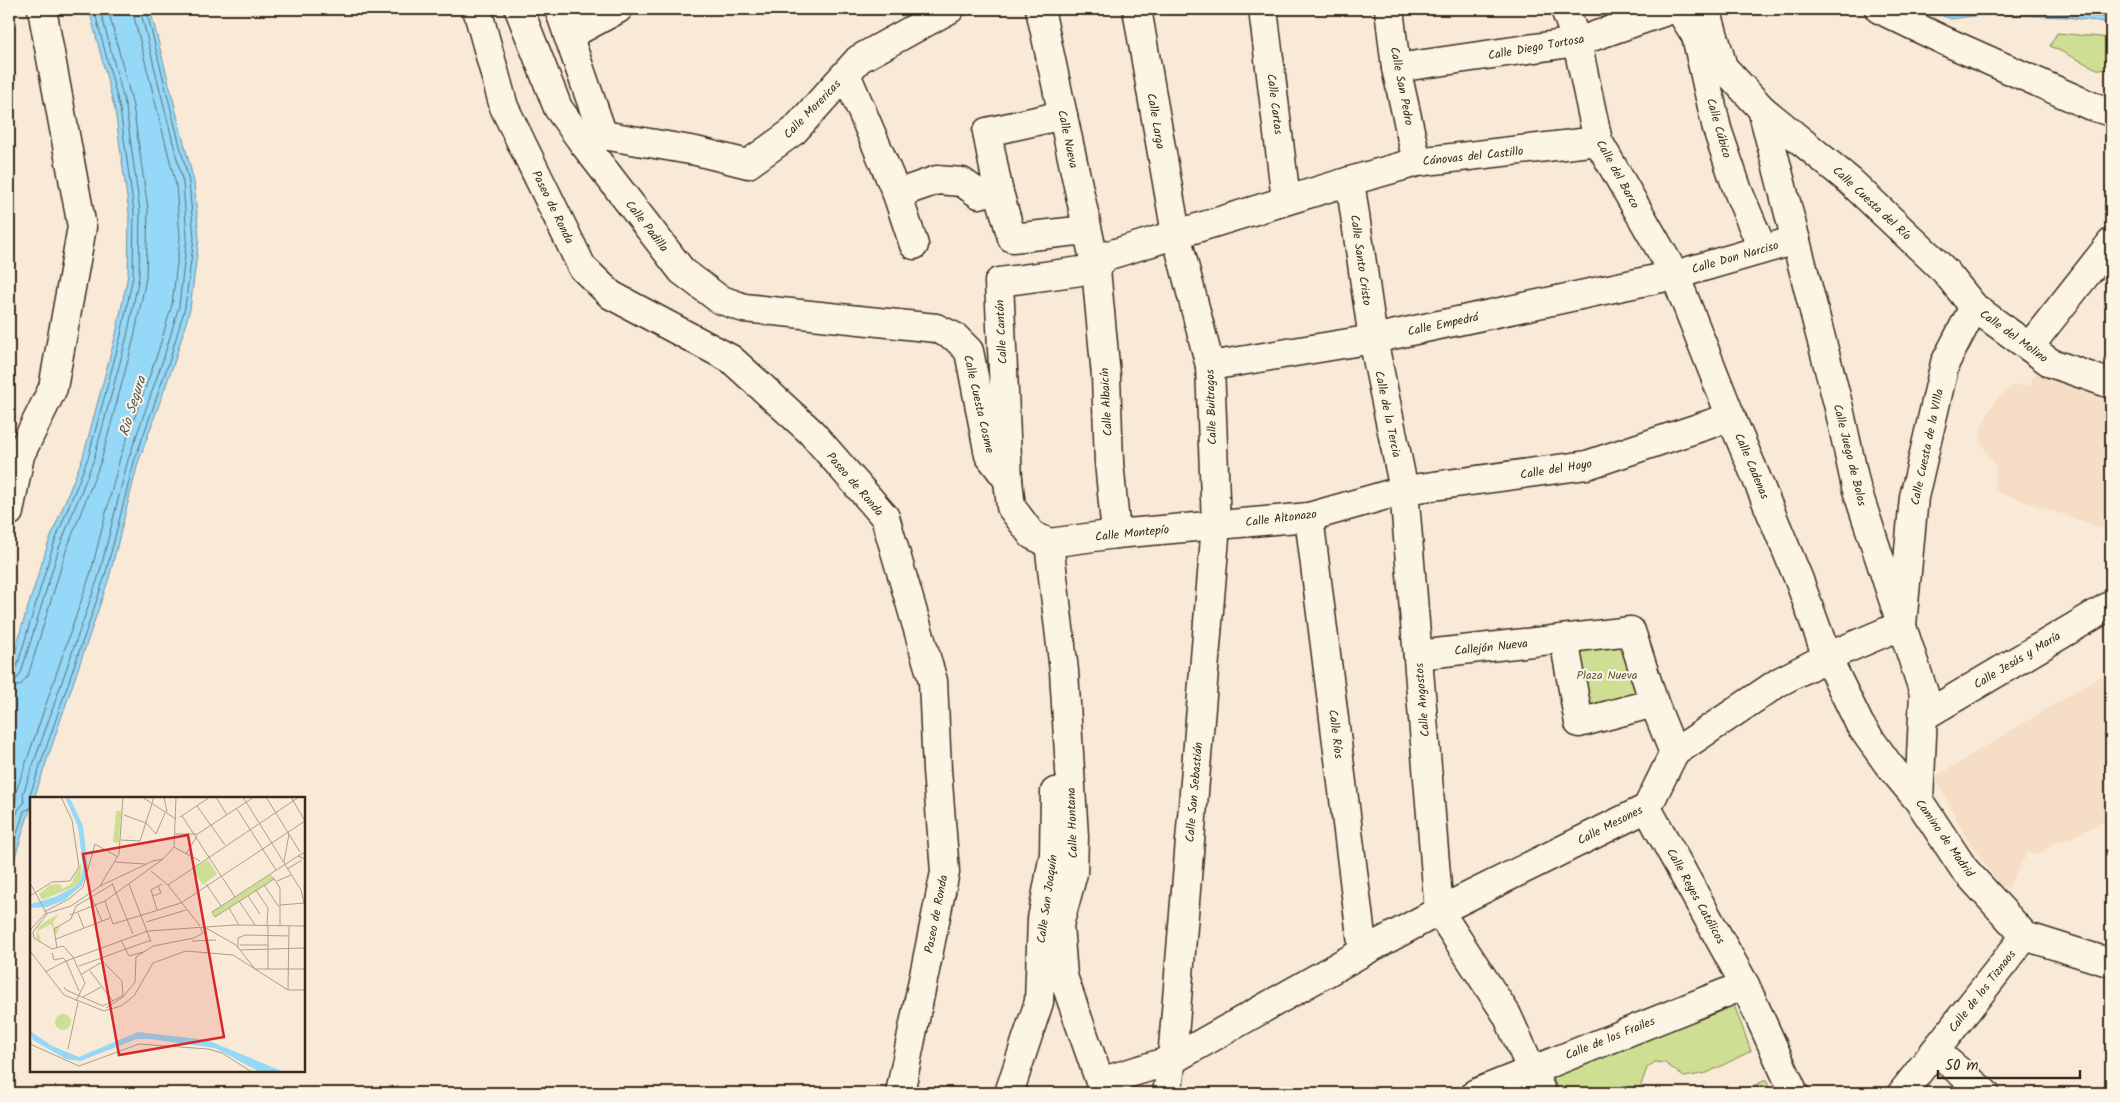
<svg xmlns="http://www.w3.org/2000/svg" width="2120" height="1102" viewBox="0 0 2120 1102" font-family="Kalam,sans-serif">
<rect width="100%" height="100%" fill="#f9ead7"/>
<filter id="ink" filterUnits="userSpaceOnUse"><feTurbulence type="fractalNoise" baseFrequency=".02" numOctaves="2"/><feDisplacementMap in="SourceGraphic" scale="10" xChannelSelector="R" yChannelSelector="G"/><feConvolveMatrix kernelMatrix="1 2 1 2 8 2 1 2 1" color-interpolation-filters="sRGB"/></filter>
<g filter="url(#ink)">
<g fill="#f6ddc6">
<path d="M2041,362L2111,387V531L1994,491L1996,466L1982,445L1980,432L1987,415L1997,398L2014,385L2029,386Z"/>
<path d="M2111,670V818L2066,840L2057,841L2038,855L2027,853L2009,887H2001L1964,834L1935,777Z"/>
</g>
<g fill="#cedf93" stroke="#848458">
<path d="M2057,33L2111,38V70L2097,69L2050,46Z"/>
<path d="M1631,631L1654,703L1579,723L1564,639Z"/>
<path d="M1729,991L1751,1051L1707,1073L1684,1077L1665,1063L1655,1062L1647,1068L1638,1093H1558L1551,1069Z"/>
<path d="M1766,1080L1771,1093H1738Z"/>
</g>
<g fill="#95d8f7" stroke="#7192a0">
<path d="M89,9H150L194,182L199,238L190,309L175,360L138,463L109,578L34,798H31V806L9,876V678L21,629L48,544L83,457L116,334L128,275L129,212L115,110Z"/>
<path d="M1926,9H2111V23L2066,17L1987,14L1951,19Z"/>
</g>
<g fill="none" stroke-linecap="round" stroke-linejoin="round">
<g stroke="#5f7075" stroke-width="1">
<path d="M1939,9C1958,16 1970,9 1988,9C2029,9 2071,12 2111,18"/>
<path d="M9,674L13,673L16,670L53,546L88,458L121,335L133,276L134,212L120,109L94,9"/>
<path d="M9,681L17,679L21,673L59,548L94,459L127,336L139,277L140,211L126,108L100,9"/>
<path d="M9,688L21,685L28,676L66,551L101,461L134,338L146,278L148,209L133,106L108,9"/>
<path d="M31,802L30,795L105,576L134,462L170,359L185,307L194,238L189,182L146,9"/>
<path d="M9,815L16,800V792L91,572L120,458L157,355L172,305L180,238L176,185L132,9"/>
<path d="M9,839L18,810L24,803L23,794L99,575L128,460L164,357L179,306L187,238L183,183L140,9"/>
<path d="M9,860L24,811L31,808"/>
</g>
<defs>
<g id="minor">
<path d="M519,9L558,108L584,144L600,137"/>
<path d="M559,9L603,135"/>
<path d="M1040,9L1096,269L1106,376L1109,462L1116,534"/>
<path d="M1263,9L1286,200"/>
<path d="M1389,9L1396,68L1417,162"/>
<path d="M1565,9L1577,42L1598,141L1675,275L1731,417L1799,580L1827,657L1860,725L1888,764L1919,801"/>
<path d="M1679,9L1696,36L1717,129L1738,191L1762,248"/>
<path d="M1879,9L1945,41L2091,106L2111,112"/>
<path d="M568,36L618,9"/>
<path d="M1396,68L1577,42L1672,9"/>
<path d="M846,74L897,194L937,180L962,182L979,194L998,189L987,132L1063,115"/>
<path d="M1762,109L1850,181L1945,271L1974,307L2051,363L2111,384"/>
<path d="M603,135L696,151L748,164L794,131L859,59L950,9"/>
<path d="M584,144L682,271L719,299L744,308L936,328L955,337L969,351L989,455L1008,480L1011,507L1032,535L1049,543"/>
<path d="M1350,181L1373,339L1404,490L1439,911L1507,1015L1542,1093"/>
<path d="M998,189L1012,238L1087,230"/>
<path d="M897,194L914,245"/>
<path d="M1096,269L1106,256L1350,181L1417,162L1598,141"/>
<path d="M2029,347L2111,243"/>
<path d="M1210,366L1373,339L1675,275L1796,240"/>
<path d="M1008,480L999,282L1096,269"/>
<path d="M9,512L20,455L53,388L82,227L42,9"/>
<path d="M1309,517L1363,952"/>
<path d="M1049,543L1116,534L1309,517L1404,490L1587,465L1731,417"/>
<path d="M1049,543L1064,671L1074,837L1073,873L1059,925L1063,976L1100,1082L1172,1060"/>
<path d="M1564,639L1579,723L1654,703"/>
<path d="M1418,655L1631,631L1654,703L1674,753"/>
<path d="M1827,657L1902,625L1914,497L1945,363L1974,307"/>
<path d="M1924,716L2111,605"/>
<path d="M1647,808L1745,985L1794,1093"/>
<path d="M1935,1051L1985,1093"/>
<path d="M1009,1093L1039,1002L1042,919L1054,854L1055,792"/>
<path d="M1476,1093L1745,985"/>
<path d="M1902,1093L2025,936"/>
</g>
<g id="major">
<path d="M477,9L504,107L582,267L611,295L731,359L811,432L885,517L933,681L937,770L945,872L900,1093"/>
<path d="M1137,9L1176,234L1210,366L1216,525L1172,1060L1167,1093"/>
<path d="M1706,9L1723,67L1762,109L1839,408L1856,487L1924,693L1919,801L1964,869L2025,936L2111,963"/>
<path d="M1172,1060L1363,952L1439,911L1647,808L1674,753L1779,682L1827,657"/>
</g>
</defs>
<use href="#minor" stroke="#3b2a1e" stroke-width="31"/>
<use href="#major" stroke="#3b2a1e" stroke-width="31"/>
<use href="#minor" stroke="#fcf5e5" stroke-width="28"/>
<use href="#major" stroke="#fcf5e5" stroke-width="28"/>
</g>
</g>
<g text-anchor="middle" stroke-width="4" stroke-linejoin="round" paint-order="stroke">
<g font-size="12" fill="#3b2a1e" stroke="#fcf5e5">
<text transform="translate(1536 47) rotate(-10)" y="4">Calle Diego Tortosa</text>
<text transform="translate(1402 86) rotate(79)" y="4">Calle San Pedro</text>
<text transform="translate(1275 104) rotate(83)" y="4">Calle Cartas</text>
<text transform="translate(812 109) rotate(-46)" y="4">Calle Morericas</text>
<text transform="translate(1156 121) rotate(80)" y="4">Calle Larga</text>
<text transform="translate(1719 128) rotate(74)" y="4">Calle Cúbico</text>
<text transform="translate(1068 139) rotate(78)" y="4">Calle Nueva</text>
<text transform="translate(1473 156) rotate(-6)" y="4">Cánovas del Castillo</text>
<text transform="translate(1618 174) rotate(61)" y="4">Calle del Barco</text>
<text transform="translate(1872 203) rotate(43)" y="4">Calle Cuesta del Río</text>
<text transform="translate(553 207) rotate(64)" y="4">Paseo de Ronda</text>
<text transform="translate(647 226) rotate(52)" y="4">Calle Padilla</text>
<text transform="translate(1735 257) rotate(-16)" y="4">Calle Don Narciso</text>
<text transform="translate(1361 260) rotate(82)" y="4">Calle Santo Cristo</text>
<text transform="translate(1443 324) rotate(-12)" y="4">Calle Empedrá</text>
<text transform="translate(1001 332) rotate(-93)" y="4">Calle Cantón</text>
<text transform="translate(2014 336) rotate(36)" y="4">Calle del Molino</text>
<text transform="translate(1106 402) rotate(-93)" y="4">Calle Albaicín</text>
<text transform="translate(979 404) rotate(77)" y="4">Calle Cuesta Cosme</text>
<text transform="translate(1211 407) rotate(-92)" y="4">Calle Buitragos</text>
<text transform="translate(1388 414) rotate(78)" y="4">Calle de la Tercia</text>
<text transform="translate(1927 447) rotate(-78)" y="4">Calle Cuesta de la VIlla</text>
<text transform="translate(1850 455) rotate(76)" y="4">Calle Juego de Bolos</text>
<text transform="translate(1752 466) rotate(67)" y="4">Calle Cadenas</text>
<text transform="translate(1556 469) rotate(-9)" y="4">Calle del Hoyo</text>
<text transform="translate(855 484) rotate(49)" y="4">Paseo de Ronda</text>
<text transform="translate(1281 518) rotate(-7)" y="4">Calle Altonazo</text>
<text transform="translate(1132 533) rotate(-6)" y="4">Calle Montepío</text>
<text transform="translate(1491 647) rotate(-6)" y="4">Callejón Nueva</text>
<text transform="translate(2017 660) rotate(-31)" y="4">Calle Jesús y María</text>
<text transform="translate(1422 700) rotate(-95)" y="4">Calle Angostos</text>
<text transform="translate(1336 734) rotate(83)" y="4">Calle Ríos</text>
<text transform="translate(1194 792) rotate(-85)" y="4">Calle San Sebastián</text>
<text transform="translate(1072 823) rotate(-92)" y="4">Calle Hontana</text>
<text transform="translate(1610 825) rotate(-27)" y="4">Calle Mesones</text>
<text transform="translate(1945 838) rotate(55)" y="4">Camino de Madrid</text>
<text transform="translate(1696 896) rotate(61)" y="4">Calle Reyes Católicos</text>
<text transform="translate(1047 899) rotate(-82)" y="4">Calle San Joaquín</text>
<text transform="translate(936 914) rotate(-79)" y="4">Paseo de Ronda</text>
<text transform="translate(1982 991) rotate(-52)" y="4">Calle de los Tiznaos</text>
<text transform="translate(1610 1038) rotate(-22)" y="4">Calle de los Frailes</text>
</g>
<g font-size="12" fill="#60573b" stroke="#fcf5e5">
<text x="1607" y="679">Plaza Nueva</text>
</g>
<g font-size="14" font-style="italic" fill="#525654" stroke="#fcf5e5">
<text transform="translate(132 406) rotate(-73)" y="5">Río Segura</text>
</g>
</g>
<g transform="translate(30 797)">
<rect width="275" height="275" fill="#f9ead7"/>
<path d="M86,14H91L89,46L83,45ZM178,63L187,77L173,88L162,72ZM51,67V82L46,89L12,103L9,97L20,88L30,87L32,92L41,87ZM241,77L244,82L185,120L182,115ZM29,117L23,125L24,130L30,129L26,138L21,127L8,134L11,145L6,141L8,130L16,124L29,117L38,118ZM25 225a8 8 0 1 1 16 0a8 8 0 1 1-16 0Z" fill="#cedf93"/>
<path d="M35,0L41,3L53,29L58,73L52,88L35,103L17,110L0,111V107L25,100L46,89L51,82L53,70L48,30ZM0,234L22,249L49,260L108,235L177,243L254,275L228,274L185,251L119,242H107L50,264L36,262L3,243Z" fill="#95d8f7"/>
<path fill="none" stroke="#ad9d8d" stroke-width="1" d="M112,0L146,22M134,0L137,15M186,0L197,18M213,0L271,93L275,110M236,0L270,55M167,9L195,48M207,12L246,73M94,18L116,26L126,37L135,16M152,19L205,100M150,20L180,0M145,37H166M166,38L224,0M91,43L110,44L124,0M144,50L170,64M275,55L268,59L275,62M156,57L167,39M85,65L115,67M254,65L259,37M257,72L272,63M121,74L138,88L170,129M243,80L250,91V128M244,82L185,120L182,115L268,59M247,84L261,78M0,86L17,117M82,86L103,137M99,87L121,145M176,87L191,109M138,88L269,0M234,88L249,110M70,89L89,57L93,0M226,93L238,111L237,128M0,99L22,85L40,84L49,70L42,23L31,0M61,99L72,124M123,99L131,96L128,89M218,99L230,117M75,104L83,127L151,106L275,24L261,0M209,104L225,128M250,108L275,106M199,111L209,128M127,113L121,93L132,87M14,115L39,102L53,90L65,47L88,60M48,116L54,131M17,117L3,135L4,141L22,152L33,149L43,160L55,186L46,204M40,118L75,104L133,62M116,125L156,113M259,129L258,193H275M176,131L206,148L225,172H275M0,133L15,117L41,109L70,89L123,64L133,62L144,50L146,0M26,142L80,121M91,143L99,159L113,155M162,144L186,143M210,148H238M27,151L24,132L41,122L46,109L83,87M208,151V141L215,138L258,139M210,153L275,151M0,154L34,198L74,214L91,209L104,199L123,166L156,154L203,158L258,193M22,156L24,163L33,161L36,164M69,161L92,184L93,200L76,211M36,164L49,194M36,164L118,134L205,128L275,129M49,169L121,143M238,172V128M60,174L83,204M15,175L36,164M52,177L72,165M34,190L36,193L73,209L92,199M53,200L71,190M93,200L105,185L106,160L123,149L164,141L173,136L170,130M0,247L49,269L109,247L178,252L192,256L222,275M38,252L48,205"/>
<path fill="#d62828" fill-opacity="0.15" stroke="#d62828" stroke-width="2.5" d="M158,38L194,240L89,258L53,57Z"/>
<rect width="275" height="275" fill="none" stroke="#3b2a1e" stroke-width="2.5"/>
</g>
<rect width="2120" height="1102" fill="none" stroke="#fcf5e5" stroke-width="30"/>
<rect x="15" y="15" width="2090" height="1072" fill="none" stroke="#3b2a1e" stroke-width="2" filter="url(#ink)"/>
<path d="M1938 1070v8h142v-8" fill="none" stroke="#3b2a1e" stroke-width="2.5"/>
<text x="1945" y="1070" font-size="15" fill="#3b2a1e" stroke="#fcf5e5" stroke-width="4" paint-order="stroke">50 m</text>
</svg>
